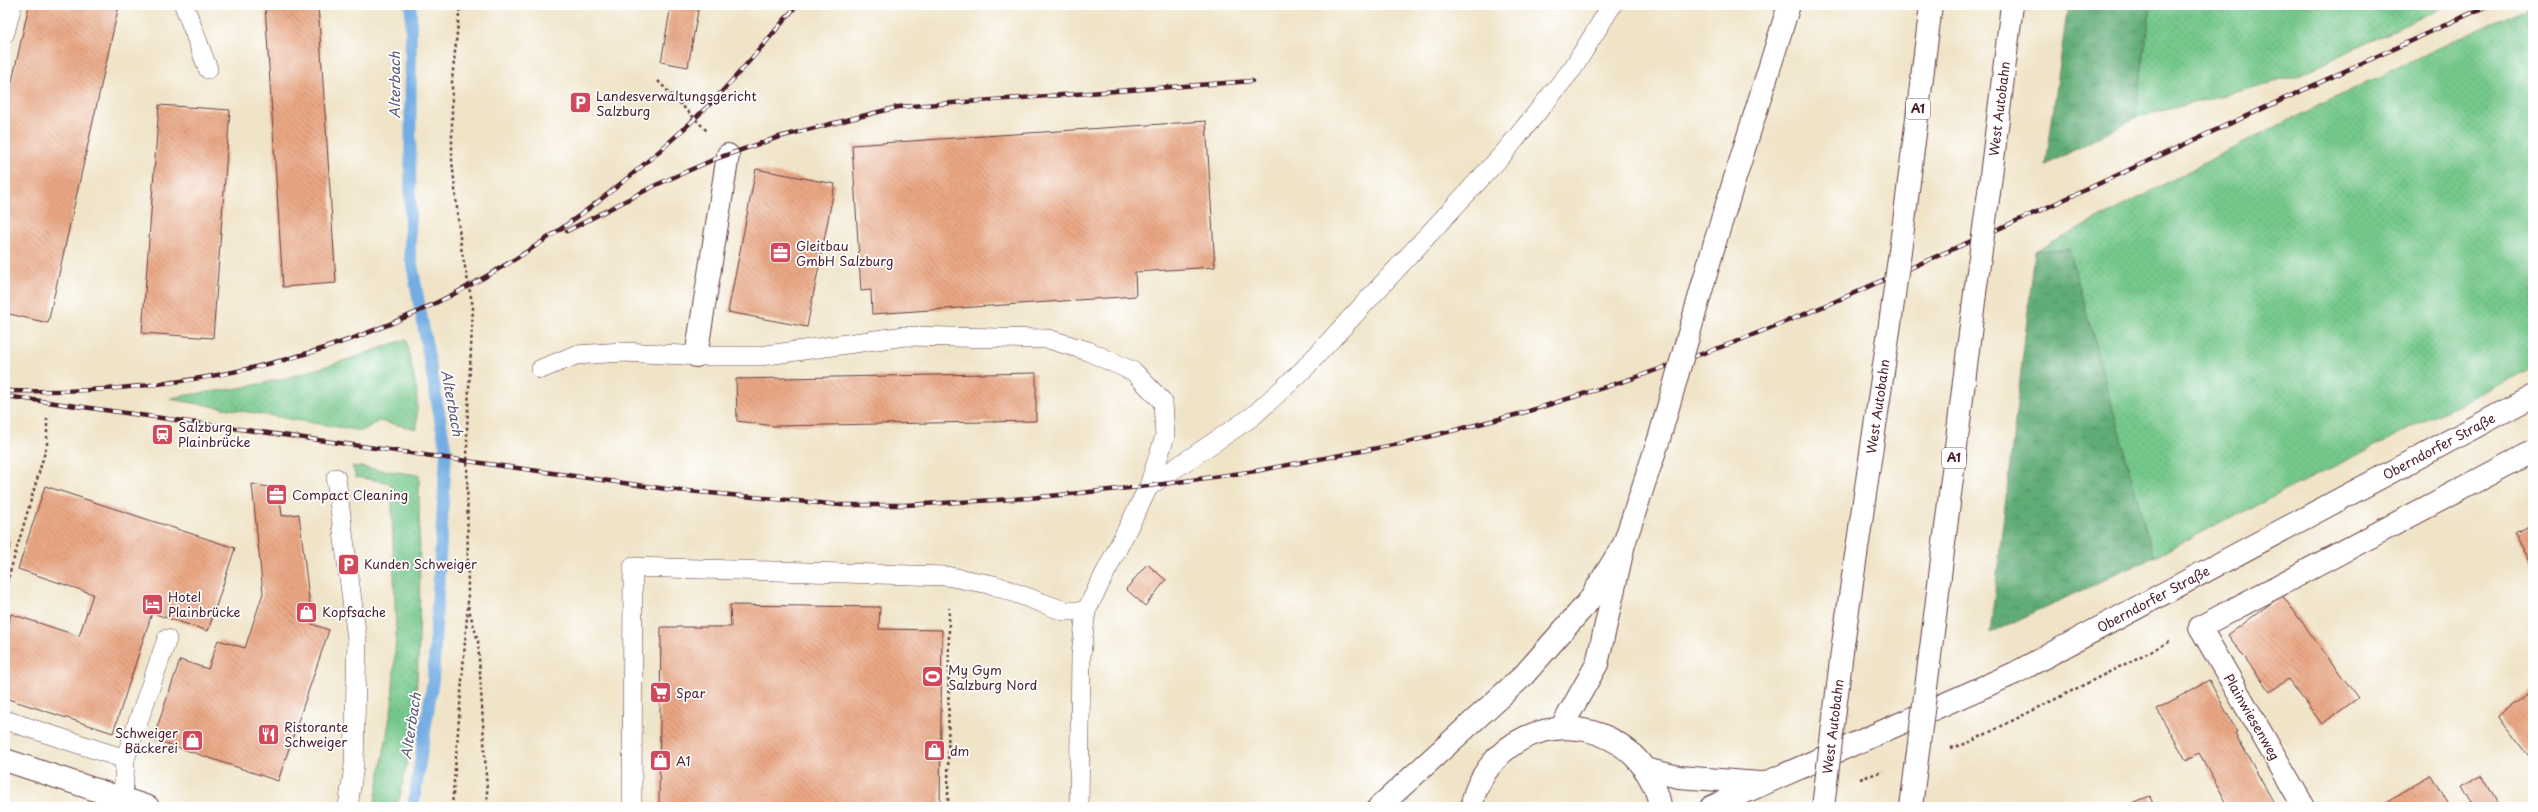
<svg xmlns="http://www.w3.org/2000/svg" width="2538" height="812" viewBox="0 0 2538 812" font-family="'Playpen Sans',sans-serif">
<defs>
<pattern id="grass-dots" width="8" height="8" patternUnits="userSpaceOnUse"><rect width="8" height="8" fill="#75c88b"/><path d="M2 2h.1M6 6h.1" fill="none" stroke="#67ab78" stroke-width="1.8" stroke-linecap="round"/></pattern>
<pattern id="forest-crowns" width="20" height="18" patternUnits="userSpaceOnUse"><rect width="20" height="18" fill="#60ac77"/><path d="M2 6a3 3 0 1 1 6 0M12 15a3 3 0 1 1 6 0" fill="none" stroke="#518b62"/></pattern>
<pattern id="building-back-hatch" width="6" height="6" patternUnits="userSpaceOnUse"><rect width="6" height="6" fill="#eaa784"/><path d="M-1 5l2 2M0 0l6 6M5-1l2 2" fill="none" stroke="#c0876c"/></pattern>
</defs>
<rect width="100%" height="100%" fill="#fff"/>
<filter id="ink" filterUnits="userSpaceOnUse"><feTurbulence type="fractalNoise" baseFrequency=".025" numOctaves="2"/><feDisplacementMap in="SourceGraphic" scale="8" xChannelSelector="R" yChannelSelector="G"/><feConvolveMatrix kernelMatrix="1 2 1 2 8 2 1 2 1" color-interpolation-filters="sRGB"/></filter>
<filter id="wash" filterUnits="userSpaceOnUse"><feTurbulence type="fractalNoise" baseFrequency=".012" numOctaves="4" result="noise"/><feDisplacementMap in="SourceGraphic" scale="16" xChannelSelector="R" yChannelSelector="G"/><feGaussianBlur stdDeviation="0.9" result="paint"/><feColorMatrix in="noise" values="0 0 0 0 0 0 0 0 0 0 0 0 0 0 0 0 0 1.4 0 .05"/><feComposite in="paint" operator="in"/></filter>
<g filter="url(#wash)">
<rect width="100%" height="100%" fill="#f0e4c8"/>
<g fill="url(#grass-dots)" stroke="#60745b">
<path d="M2151,5H2447L2297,76L2135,118Z"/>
<path d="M2533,5V367L2153,557L2069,249L2035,252L2246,141L2450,42Z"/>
<path d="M406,339L417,393V429L379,421L362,431L169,399C194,392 219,392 244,387C299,377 353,358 406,339Z"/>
<path d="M352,466L419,475C419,584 426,700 397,807H379L375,801L392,706L396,633L391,483L356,477Z"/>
</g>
<g fill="url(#forest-crowns)" stroke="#556651">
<path d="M2068,5H2151L2135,118L2046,165Z"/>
<path d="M2069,249L2153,557L1990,633L2035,252Z"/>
</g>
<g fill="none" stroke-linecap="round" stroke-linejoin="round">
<path stroke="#73ade3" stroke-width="12" d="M411,5L410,253L446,452L433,680L413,807"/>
</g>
<g id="blocks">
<g fill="url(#building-back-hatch)">
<path d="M29,5H119L48,323L5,313V113Z"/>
<path d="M265,5H318L336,283L283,287Z"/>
<path d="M671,5H699L688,67L661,62Z"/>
<path d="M159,105L230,110L213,338L142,333Z"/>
<path d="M1206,121L1215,267L1135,272L1136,296L872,314L871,290L861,291L852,145Z"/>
<path d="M756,169L835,184L807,327L728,312Z"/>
<path d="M1036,373V421L774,426L737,421L736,379Z"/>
<path d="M252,484L279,489L282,516L299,514L312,624L329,630L278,781L153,739L180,660L208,669L218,640L245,648L263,593Z"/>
<path d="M45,486L235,548L208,631L152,613L113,733L5,698V632L11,614L79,636L93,594L18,569Z"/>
<path d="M2533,523V566L2515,533Z"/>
<path d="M5,543L11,544L5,561Z"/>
<path d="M1147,564L1166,580L1145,606L1126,589Z"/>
<path d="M2282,595L2358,698L2322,724L2288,679L2270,692L2228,635Z"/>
<path d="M730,605L880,607L879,629L942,630L940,807H659L661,627H731Z"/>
<path d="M2209,680L2237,732L2235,733L2276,807H2229L2199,753L2186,760L2157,709Z"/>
<path d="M2533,690V763L2498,716Z"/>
<path d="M2432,775L2450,807H2377Z"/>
<path d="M2481,775L2497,804L2491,807H2474L2462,786Z"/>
<path d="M2150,796L2155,807H2128L2127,805Z"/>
<path d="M2533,803V807H2526Z"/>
</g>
</g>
</g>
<g filter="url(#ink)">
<use href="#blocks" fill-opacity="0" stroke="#633d43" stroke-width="1"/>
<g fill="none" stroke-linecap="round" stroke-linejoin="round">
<defs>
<g id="service">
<path d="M184,5L208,69"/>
<path d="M5,33L12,5"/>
<path d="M541,369L576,355L623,352L703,356H760L905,336L1048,339L1088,351L1134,372L1163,402L1165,436L1149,486L1086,611"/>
<path d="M336,478L357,639L354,766L348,807"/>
<path d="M1149,486L1253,416L1302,371L1504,153L1573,68L1612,5"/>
<path d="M5,720L125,759L123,799"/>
<path d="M125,759L167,639"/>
<path d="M632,807L633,567L946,576L994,585L1064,611H1086L1081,655L1079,807"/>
</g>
<g id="minor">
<path d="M696,356L728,155"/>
<path d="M2304,807L2200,627L2533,451"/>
</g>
<g id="secondary">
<path d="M5,760L148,807"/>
<path d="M1644,769L1679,777L1760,783"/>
<path d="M1472,807C1473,793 1481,777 1490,766C1529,715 1607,716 1644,768C1651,779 1659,793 1660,807"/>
<path id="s1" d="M1711,807L2015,673L2533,396"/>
</g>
<g id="motorway">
<path id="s2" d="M1989,192L2012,5"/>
<path d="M1905,214L1931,5"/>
<path d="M1715,242L1789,5"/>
<path d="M1934,624L1975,293"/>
<path id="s3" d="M1843,644L1891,317"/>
<path d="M1561,728L1597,664L1624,544L1659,439"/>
<path d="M1379,807L1523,676L1588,602L1624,544"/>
</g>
</defs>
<use href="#service" stroke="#633d43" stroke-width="20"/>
<use href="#minor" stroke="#633d43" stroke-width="24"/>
<use href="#secondary" stroke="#633d43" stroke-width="24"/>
<use href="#motorway" stroke="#633d43" stroke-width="24"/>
<g stroke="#633d43" stroke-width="2.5" stroke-dasharray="3 3" stroke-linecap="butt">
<path d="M658,81L708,132"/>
<path d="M5,589L47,445V418"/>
<path d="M468,606L478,641L488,807"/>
<path d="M1951,748L1968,743L2171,641"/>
<path d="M1860,779L1883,771"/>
<path d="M452,807L468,604L467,429L473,307L461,247L452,160V80L460,5"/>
<path d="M948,807L949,608"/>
</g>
<use href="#service" stroke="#fff" stroke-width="19"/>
<use href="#minor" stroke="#fff" stroke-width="22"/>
<use href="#secondary" stroke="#fff" stroke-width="22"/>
<use href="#motorway" stroke="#fff" stroke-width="22"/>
<defs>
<g id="rail">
<path d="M567,231L656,185L715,159L779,137L898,107L1252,81"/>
<path d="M5,391C290,398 506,303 709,105C740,74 768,39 797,5"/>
<path d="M5,396L666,489L841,505H905L1030,498L1149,486L1256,471L1404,443L1519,414L1634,378L1735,342L1827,305L2050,206L2489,5"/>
</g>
</defs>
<use href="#rail" stroke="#4a1f2b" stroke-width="4.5"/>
<use href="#rail" stroke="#fff" stroke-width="3" stroke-dasharray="9" stroke-linecap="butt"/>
<defs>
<g id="motorway-bridge">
<path d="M1975,293L1989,192"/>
<path d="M1891,317L1905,214"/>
<path d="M1659,439L1715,242"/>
<path id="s4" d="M1823,807L1843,644"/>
<path d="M1911,807L1934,624"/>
</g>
</defs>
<use href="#motorway-bridge" stroke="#633d43" stroke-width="24" stroke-linecap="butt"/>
<use href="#motorway-bridge" stroke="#fff" stroke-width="22"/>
</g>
</g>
<defs>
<symbol id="parking-square" viewBox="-11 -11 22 22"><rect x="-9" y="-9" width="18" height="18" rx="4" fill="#d1495b" stroke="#fff"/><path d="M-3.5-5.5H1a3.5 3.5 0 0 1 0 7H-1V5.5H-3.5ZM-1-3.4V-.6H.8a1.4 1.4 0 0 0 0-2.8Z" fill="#fff"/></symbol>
<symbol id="office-square" viewBox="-11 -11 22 22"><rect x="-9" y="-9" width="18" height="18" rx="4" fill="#d1495b" stroke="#fff"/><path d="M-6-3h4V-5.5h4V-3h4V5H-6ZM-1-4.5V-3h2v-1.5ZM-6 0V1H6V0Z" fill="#fff"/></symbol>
<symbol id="station-square" viewBox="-11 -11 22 22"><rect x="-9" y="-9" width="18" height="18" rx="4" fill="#d1495b" stroke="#fff"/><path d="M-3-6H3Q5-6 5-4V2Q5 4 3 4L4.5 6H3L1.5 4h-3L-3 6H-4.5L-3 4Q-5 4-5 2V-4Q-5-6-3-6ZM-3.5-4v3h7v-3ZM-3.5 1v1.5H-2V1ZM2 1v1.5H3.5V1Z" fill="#fff"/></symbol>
<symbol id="hotel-square" viewBox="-11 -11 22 22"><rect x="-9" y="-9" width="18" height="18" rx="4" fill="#d1495b" stroke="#fff"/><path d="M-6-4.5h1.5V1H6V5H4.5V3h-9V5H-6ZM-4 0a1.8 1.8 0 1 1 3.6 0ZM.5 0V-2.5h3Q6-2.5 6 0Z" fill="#fff"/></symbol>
<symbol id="shop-square" viewBox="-11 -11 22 22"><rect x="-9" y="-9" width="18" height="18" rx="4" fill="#d1495b" stroke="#fff"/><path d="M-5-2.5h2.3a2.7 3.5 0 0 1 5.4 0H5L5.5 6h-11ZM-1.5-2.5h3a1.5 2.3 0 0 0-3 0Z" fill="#fff"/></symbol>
<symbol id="stadium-square" viewBox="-11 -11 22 22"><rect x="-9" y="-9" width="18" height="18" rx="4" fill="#d1495b" stroke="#fff"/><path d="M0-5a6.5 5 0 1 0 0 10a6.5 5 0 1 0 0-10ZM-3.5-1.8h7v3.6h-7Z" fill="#fff"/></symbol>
<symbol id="supermarket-square" viewBox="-11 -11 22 22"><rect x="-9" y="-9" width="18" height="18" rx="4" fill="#d1495b" stroke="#fff"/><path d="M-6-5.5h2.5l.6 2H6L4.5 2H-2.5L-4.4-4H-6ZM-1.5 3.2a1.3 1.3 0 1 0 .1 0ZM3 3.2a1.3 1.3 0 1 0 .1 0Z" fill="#fff"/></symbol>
<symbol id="restaurant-square" viewBox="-11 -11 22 22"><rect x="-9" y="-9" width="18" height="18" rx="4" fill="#d1495b" stroke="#fff"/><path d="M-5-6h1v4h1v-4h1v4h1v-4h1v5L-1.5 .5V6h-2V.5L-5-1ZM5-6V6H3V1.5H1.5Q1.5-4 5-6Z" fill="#fff"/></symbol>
</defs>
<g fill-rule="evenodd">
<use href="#parking-square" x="568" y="90" width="25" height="25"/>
<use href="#office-square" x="768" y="240" width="25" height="25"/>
<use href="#station-square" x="150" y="422" width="25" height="25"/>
<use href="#office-square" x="264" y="482" width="25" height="25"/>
<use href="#parking-square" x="336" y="552" width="25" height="25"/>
<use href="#hotel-square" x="140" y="592" width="25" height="25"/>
<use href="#shop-square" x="294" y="600" width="25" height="25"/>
<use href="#stadium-square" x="920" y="664" width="25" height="25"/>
<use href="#supermarket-square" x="648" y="680" width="25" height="25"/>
<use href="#restaurant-square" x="256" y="722" width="25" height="25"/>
<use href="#shop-square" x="180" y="728" width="25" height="25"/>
<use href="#shop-square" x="922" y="738" width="25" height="25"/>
<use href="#shop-square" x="648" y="748" width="25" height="25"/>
</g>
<g text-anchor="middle" stroke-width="3.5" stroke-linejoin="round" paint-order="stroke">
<g fill="#fff" stroke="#80626b" stroke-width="1">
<rect x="1906" y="99" width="24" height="20" rx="3"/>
<rect x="1942" y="448" width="24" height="20" rx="3"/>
</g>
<g font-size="12" font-weight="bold" fill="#4a1f2b">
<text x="1918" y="113">A1</text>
<text x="1954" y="462">A1</text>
</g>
<g font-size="13" fill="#4a1f2b" stroke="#fff" text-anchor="start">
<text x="596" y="101">Landesverwaltungsgericht<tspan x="596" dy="15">Salzburg</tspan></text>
<text x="796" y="251">Gleitbau<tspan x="796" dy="15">GmbH Salzburg</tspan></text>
<text x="178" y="432">Salzburg<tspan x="178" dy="15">Plainbrücke</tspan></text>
<text x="292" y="500">Compact Cleaning</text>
<text x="364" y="569">Kunden Schweiger</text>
<text x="168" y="602">Hotel<tspan x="168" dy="15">Plainbrücke</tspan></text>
<text x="322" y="617">Kopfsache</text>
<text x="948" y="675">My Gym<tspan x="948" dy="15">Salzburg Nord</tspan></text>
<text x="676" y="698">Spar</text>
<text x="284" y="732">Ristorante<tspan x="284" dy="15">Schweiger</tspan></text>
<text x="178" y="738" text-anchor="end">Schweiger<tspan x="178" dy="15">Bäckerei</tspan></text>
<text x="950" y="756">dm</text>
<text x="676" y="766">A1</text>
</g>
<g font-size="13" fill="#4a1f2b" stroke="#fff">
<text dy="5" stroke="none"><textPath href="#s2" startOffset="84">West Autobahn</textPath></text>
<text dy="5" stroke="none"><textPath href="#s3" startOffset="240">West Autobahn</textPath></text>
<text dy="5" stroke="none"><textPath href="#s1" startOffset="813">Oberndorfer Straße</textPath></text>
<text dy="5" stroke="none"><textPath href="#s1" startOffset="489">Oberndorfer Straße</textPath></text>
<text transform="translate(2252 717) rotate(60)" y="5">Plainwiesenweg</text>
<text dy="5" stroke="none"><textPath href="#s4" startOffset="81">West Autobahn</textPath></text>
</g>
<g font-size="14" font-style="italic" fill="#5a5875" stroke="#fff">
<text transform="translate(395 85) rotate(-90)" y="5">Alterbach</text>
<text transform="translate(452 403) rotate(80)" y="5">Alterbach</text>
<text transform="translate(411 726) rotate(-81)" y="5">Alterbach</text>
</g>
</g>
<rect width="2538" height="812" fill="none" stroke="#fff" stroke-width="20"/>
</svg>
